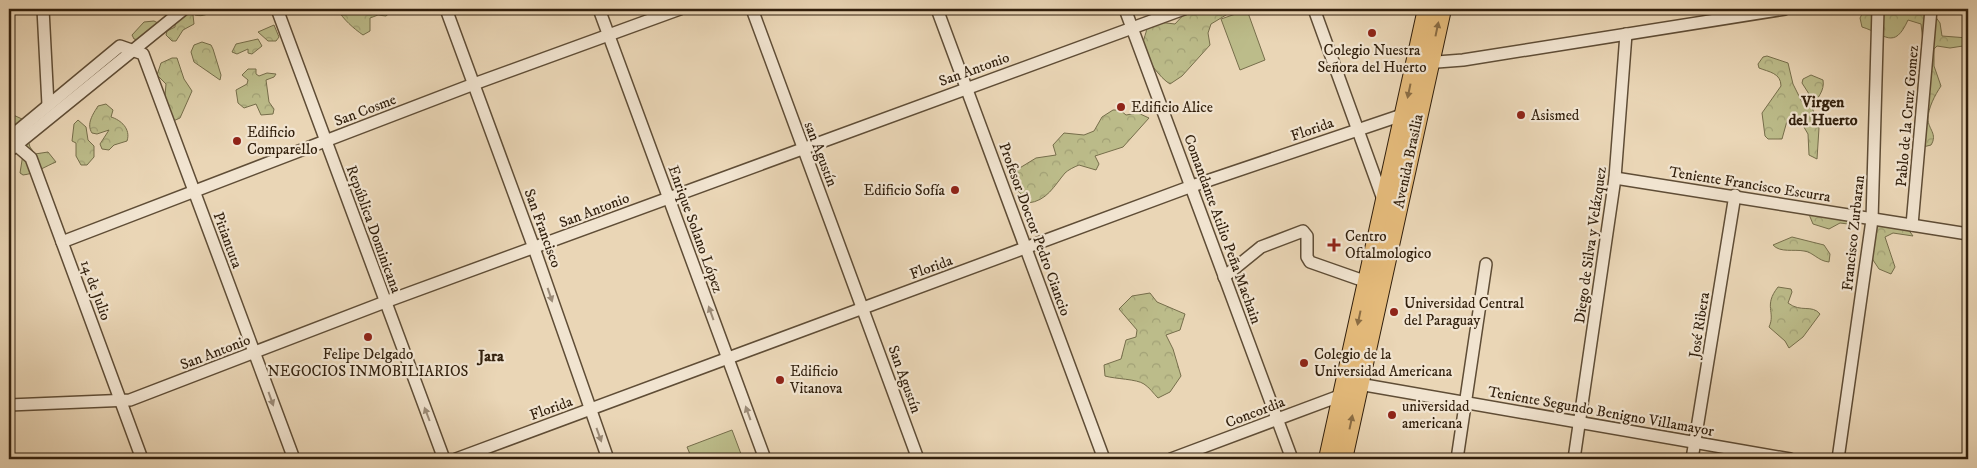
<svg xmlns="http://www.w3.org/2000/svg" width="1977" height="468" viewBox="0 0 1977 468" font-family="'IM FELL DW Pica',serif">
<defs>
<pattern id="forest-crowns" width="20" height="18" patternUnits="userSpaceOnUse" patternTransform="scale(1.25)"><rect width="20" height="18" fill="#bcbc8a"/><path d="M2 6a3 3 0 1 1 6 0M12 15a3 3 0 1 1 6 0" fill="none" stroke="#a2a176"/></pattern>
</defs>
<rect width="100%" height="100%" fill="#ead6b6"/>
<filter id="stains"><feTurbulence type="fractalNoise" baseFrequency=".004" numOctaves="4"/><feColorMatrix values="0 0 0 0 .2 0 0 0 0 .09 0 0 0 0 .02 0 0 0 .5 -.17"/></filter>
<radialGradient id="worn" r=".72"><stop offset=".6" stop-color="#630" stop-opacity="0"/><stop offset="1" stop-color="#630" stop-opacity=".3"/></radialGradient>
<g fill="#bcbc8a" stroke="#766e4b">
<path d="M1247,10L1265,60L1240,70L1221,19Z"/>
<path d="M732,430L741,454L728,459H692L687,447Z"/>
</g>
<g fill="url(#forest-crowns)" stroke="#766e4b">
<path d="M179,9H188L193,15L194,24L183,30L176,41H172L166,35L167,31L175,27V23L164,17L167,14Z"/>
<path d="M194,9H214C208,14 204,17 195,15Z"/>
<path d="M337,9H391L392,11L386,16L378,15L370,18V31L363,35C353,28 344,20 337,9Z"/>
<path d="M1204,9H1236L1211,24L1208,33L1210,45L1182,76L1170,84C1160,78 1146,59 1143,48C1142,42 1146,34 1147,28L1158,22L1175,24L1188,10Z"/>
<path d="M1885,9H1935V16L1940,23L1942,36L1968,38V65L1965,61L1968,52L1963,46L1950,48L1937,46L1934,49V66L1941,86C1935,95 1928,108 1928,119C1928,129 1938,134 1931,145L1923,147L1925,59L1921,24L1908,20C1894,51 1885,34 1862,27L1860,18L1862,14Z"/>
<path d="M154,21L162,25L138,40L134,39L132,35L144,22Z"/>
<path d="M274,25L279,37L276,41H268L258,32Z"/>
<path d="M258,39L262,46L252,54L248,53V49L237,54L232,52L236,44Z"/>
<path d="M202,42L211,45L213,49L221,75L220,80L194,62L191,52L194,45Z"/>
<path d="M1767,56L1788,63L1793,84L1802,102L1806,101L1809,94L1802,83L1803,79L1811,75L1823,80C1825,91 1817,98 1812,107L1819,128L1817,159L1809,155L1808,134L1798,117H1790L1787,121L1782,139H1768L1765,136L1762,113L1781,86C1781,73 1769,72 1759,68L1758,64L1763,57Z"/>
<path d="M172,58H177L184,79L192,91L180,118L171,122L165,96L166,84L157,75L161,63Z"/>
<path d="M248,69H256V74L259,76L267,73L276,74L274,77L266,80L269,102L274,109L273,114L261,115L256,104L244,108L238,103L236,90L247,84L248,80L242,75Z"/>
<path d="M106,104L113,110L111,117C121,120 131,129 127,141L114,145L109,150L102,149L100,144L109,130L97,134L92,133C86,124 93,114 98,106Z"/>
<path d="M1113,110H1120L1126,115L1138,113L1149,118L1123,147L1095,156L1099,164L1096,170L1079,165C1074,167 1068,170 1065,173C1054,186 1047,201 1028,203L1013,184L1018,169L1036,158L1056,155L1053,145L1064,133L1084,135L1094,131L1102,117Z"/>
<path d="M9,113L22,119L30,147L35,154L48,152L56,162C46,166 34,174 23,175L20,173L23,154L12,151L9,160Z"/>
<path d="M78,120L86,127L88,140L94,146V157L87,165H81L76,156V143L72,141L74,124Z"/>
<path d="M1808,212L1859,221L1856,225L1840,223L1829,229L1813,224Z"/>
<path d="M1880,224L1908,229L1913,236L1893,233L1885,237L1895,267L1891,274L1879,269L1869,254L1876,226Z"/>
<path d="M1792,237L1824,245L1830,254L1829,262C1818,261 1813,252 1804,251C1794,249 1780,253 1773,245Z"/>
<path d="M1778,287L1791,289L1792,292L1788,303C1801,313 1812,304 1820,314L1803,337L1789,348L1785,341L1769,327C1776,312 1763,306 1778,287Z"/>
<path d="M1150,293L1157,302L1185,314L1180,330L1166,335L1173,349L1181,376L1170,392L1158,398C1154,394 1149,387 1144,384C1137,379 1115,379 1105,376L1104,365L1121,359L1126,340L1136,337L1137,330L1119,309L1132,296Z"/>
</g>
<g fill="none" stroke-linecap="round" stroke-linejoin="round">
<defs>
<g id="street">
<path d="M43,9L48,105"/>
<path d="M277,9L444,459"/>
<path d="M446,9L534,248L608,459"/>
<path d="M599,9L765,459"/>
<path d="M752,9L918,459"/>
<path d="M937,9L1104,459"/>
<path d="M1125,9L1292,459"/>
<path d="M1314,9L1384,202"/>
<path d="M1424,63L1463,60L1785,9"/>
<path d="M9,138L120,46L143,54L294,459"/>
<path d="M9,139L31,158L142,459"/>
<path d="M9,151L184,9"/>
<path d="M1615,178L1968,234"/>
<path d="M1912,225L1931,9"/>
<path d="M62,242L474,84L680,9"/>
<path d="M1224,277L1261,247L1303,231L1307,236V257L1310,262L1367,282"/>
<path d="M9,405L130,400L385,302L1184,9"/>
<path d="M456,459L1192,186L1408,113"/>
<path d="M1171,459L1342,395L1359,384L1790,459"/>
<path d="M1457,459L1486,264"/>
<path d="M1574,459L1615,178L1626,34"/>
<path d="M1692,459L1735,195"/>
<path d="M1838,459L1872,220L1878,9"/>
</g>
<g id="primary">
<path d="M1328,459L1427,9"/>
<path d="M1343,459L1442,9"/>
</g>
</defs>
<use href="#street" stroke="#5f4d36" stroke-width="14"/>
<use href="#primary" stroke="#311f0c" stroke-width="20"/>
<use href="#street" stroke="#f1e4d0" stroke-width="11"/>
<use href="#primary" stroke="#e5bb7b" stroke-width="18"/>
</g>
<defs><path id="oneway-solid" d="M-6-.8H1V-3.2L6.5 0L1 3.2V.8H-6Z" transform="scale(1.25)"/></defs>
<g fill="#8b6d44">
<use href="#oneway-solid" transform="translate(1437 29) rotate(-78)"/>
<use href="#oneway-solid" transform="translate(1409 91) rotate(102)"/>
<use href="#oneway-solid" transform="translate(1359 318) rotate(102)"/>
<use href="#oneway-solid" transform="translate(1351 422) rotate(-78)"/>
</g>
<g fill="#9b8b78">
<use href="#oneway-solid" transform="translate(550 295) rotate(71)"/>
<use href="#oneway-solid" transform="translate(711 313) rotate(-110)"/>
<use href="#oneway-solid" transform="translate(271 399) rotate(70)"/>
<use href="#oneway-solid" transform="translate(748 413) rotate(-110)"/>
<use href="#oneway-solid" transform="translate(427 414) rotate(-111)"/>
<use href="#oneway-solid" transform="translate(599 435) rotate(70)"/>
</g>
<g fill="#8f2418" stroke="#f1e4d0" stroke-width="2">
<circle cx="1372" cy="33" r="5"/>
<circle cx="1121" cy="107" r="5"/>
<circle cx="1521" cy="115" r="5"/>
<circle cx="237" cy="141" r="5"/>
<circle cx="955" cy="190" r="5"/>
<path d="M1331.5 237.5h5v5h5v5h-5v5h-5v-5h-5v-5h5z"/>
<circle cx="1394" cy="312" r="5"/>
<circle cx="368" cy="337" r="5"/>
<circle cx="1304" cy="363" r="5"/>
<circle cx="780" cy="380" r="5"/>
<circle cx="1392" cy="415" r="5"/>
</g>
<g text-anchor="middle" stroke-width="4.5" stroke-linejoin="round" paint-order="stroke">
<g font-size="15" fill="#311f0c" stroke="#f1e4d0" text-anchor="start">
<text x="1372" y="55" text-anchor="middle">Colegio Nuestra<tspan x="1372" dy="17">Señora del Huerto</tspan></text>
<text x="1131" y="112">Edificio Alice</text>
<text x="1531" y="120">Asismed</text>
<text x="247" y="137">Edificio<tspan x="247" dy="17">Comparello</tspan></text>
<text x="945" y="195" text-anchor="end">Edificio Sofía</text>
<text x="1345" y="241">Centro<tspan x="1345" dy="17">Oftalmologico</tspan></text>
<text x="1404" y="308">Universidad Central<tspan x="1404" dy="17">del Paraguay</tspan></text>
<text x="368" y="359" text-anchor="middle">Felipe Delgado<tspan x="368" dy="17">NEGOCIOS INMOBILIARIOS</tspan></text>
<text x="1314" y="359">Colegio de la<tspan x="1314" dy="17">Universidad Americana</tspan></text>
<text x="790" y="376">Edificio<tspan x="790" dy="17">Vitanova</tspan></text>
<text x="1402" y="411">universidad<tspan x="1402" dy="17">americana</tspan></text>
</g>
<g font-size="15" fill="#311f0c" stroke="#f1e4d0">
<text transform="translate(974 69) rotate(-20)" y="5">San Antonio</text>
<text transform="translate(365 110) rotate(-21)" y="5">San Cosme</text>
<text transform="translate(1907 116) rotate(-85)" y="5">Pablo de la Cruz Gomez</text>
<text transform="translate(1312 129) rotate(-19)" y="5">Florida</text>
<text transform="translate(821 154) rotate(69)" y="5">san Agustín</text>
<text transform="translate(1408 161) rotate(-78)" y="5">Avenida Brasilia</text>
<text transform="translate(1750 184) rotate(9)" y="5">Teniente Francisco Escurra</text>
<text transform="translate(594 210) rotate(-21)" y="5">San Antonio</text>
<text transform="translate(543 228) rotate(70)" y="5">San Francisco</text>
<text transform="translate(374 229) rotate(70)" y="5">República Dominicana</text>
<text transform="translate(696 229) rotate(70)" y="5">Enrique Solano López</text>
<text transform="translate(1035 229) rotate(70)" y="5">Profesor Doctor Pedro Ciancio</text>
<text transform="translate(1223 229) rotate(70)" y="5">Comandante Atilio Peña Machain</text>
<text transform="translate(1853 233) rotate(-84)" y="5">Francisco Zurbaran</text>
<text transform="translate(228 240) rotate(70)" y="5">Pitiantuta</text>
<text transform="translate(1590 245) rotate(-82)" y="5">Diego de Silva y Velázquez</text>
<text transform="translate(931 267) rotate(-20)" y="5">Florida</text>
<text transform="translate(96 290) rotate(70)" y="5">14 de Julio</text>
<text transform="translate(1699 325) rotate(-81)" y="5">José Ribera</text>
<text transform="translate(215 352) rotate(-21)" y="5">San Antonio</text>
<text transform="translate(905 379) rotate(70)" y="5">San Agustín</text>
<text transform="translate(551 408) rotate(-20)" y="5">Florida</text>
<text transform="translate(1601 411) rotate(10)" y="5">Teniente Segundo Benigno Villamayor</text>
<text transform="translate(1255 412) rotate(-21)" y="5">Concordia</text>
</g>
<g font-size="16" font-weight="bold" fill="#311f0c" stroke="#f1e4d0">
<text x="1823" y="107">Virgen<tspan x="1823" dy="18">del Huerto</tspan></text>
<text x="491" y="361">Jara</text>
</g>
</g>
<rect width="1977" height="468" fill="none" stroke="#ead6b6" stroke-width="30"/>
<rect x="10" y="10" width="1957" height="448" fill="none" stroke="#311f0c" stroke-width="2.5"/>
<rect x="15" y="15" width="1947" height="438" fill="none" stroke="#311f0c"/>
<rect width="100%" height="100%" filter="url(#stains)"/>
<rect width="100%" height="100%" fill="url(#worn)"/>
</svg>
